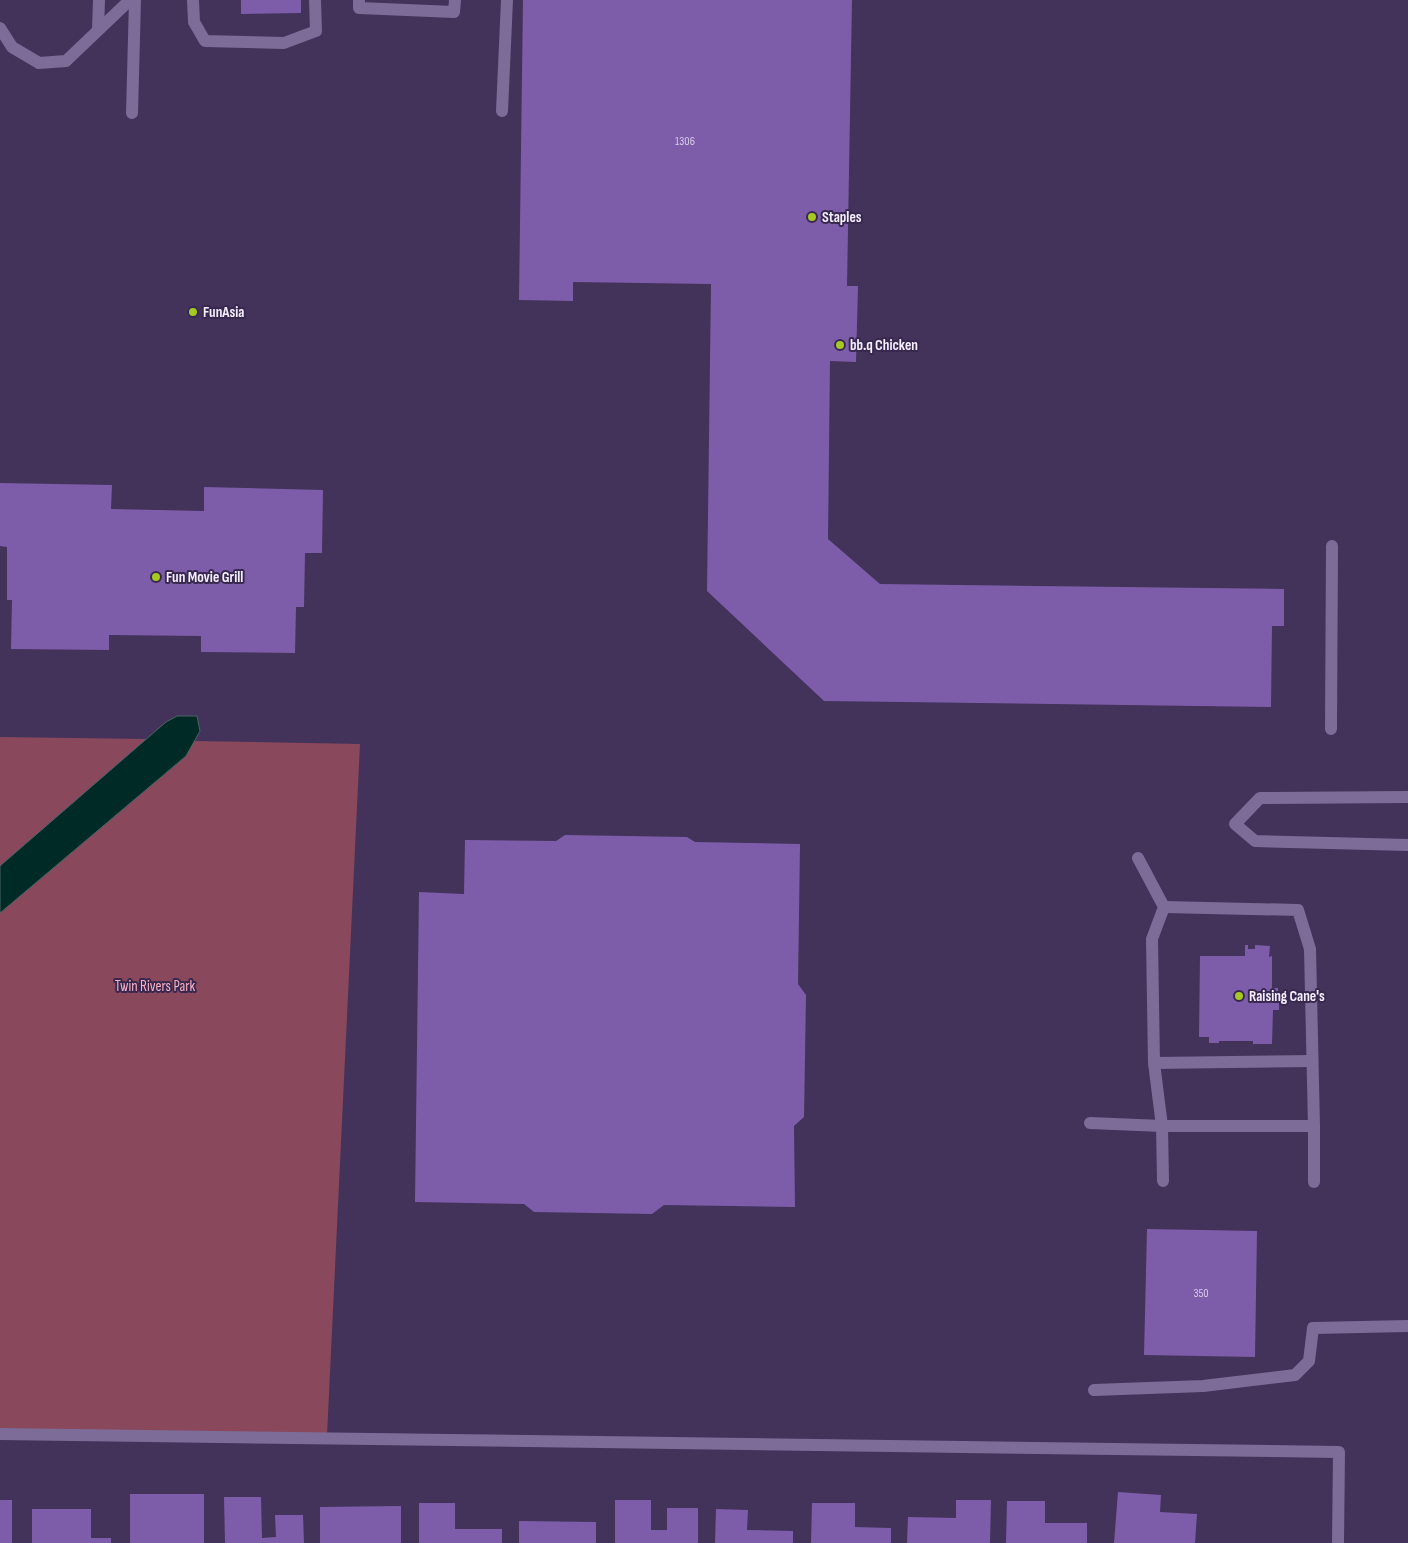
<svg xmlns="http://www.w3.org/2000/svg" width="1408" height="1543" viewBox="0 0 1408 1543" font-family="'Sofia Sans Condensed',sans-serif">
<rect width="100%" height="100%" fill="#43325a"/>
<g fill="#89485b">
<path d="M0,737L147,739L0,866Z"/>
<path d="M194,741L360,744L327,1436L0,1432V913L186,756Z"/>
</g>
<path fill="#002a25" stroke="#496566" d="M177,716H197L200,731L186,756L0,913V866L166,722Z"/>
<g fill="#7d5da9">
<path d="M241,0H301V13L241,14Z"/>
<path d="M523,0H852L847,286H858L856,362L830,361L828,539L880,584L1284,589V626H1272L1271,707L824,701L707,591L711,284L573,282V301L519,300Z"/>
<path d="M0,483L112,485L111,509L204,511V487L323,490L322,553H305L304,607H296L295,653L201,652V636L109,635V650L11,649L12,600H7V547L0,546Z"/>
<path d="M565,835L687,837L695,842L800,844L798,984L806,995L804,1117L794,1126L795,1207L664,1205L652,1214L534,1212L524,1204L415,1202L419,892L464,894L465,840L556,841Z"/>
<path d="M1245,945H1248V949H1255V945L1270,946L1269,957L1272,956V988H1278L1279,1003V1010H1273L1272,1044H1253V1041H1219V1043H1209V1037H1199L1200,956H1245Z"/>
<path d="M1147,1229L1257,1231L1255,1357L1144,1355Z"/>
<path d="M1118,1492L1161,1495L1160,1512L1197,1514L1195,1543H1114Z"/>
<rect x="130" y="1494" width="74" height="49"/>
<path d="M224,1497H261L262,1538L276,1537L275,1515H303L304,1543H225Z"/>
<rect x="0" y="1500" width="12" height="43"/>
<path d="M615,1500H651V1530H667V1508H698V1543H615Z"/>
<path d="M956,1500H991L990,1543H907L908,1517L956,1518Z"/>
<path d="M1007,1501H1045V1523H1087V1543H1006Z"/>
<path d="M419,1503H455V1529H502V1543H419Z"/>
<path d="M812,1503H855V1527L891,1528V1543H811Z"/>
<path d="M401,1506V1543H320V1507Z"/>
<path d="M32,1509H91V1538H111V1543H32Z"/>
<path d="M716,1509L748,1510L747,1530L793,1531V1543H715Z"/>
<path d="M519,1521L596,1522V1543H519Z"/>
</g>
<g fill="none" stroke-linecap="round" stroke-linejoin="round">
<g stroke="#7d6c98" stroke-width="12">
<path d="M193,0L194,22L205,41L284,43L316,31L315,0"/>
<path d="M359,0V8L454,12L455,0"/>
<path d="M0,28L12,47L39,63L66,61L130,0"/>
<path d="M98,30L99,0"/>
<path d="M502,111L507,0"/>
<path d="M132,113L135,0"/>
<path d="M1331,729L1332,546"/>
<path d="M1408,797L1260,798L1235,824L1255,841L1408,845"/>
<path d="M1154,1063L1312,1061"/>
<path d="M1090,1123L1162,1126L1154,1063L1152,939L1164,907L1138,858"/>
<path d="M1314,1126V1182"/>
<path d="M1163,1181L1162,1126H1314L1310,949L1298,910L1164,907"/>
<path d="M1094,1390L1203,1386L1295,1375L1309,1361L1313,1328L1408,1326"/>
<path d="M0,1434L1339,1452L1338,1543"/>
</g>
</g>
<g fill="#a5c823" stroke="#38284f" stroke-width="2">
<circle cx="812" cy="217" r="5"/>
<circle cx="193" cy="312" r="5"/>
<circle cx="840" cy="345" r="5"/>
<circle cx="156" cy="577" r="5"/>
<circle cx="1239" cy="996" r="5"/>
</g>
<g text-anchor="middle" stroke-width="4" stroke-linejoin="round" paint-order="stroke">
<g font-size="12" fill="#d6cae9">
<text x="685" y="145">1306</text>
<text x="1201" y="1297">350</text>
</g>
<g font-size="15" font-weight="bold" fill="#f4eefe" stroke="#38284f" text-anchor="start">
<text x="822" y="222">Staples</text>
<text x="203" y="317">FunAsia</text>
<text x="850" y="350">bb.q Chicken</text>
<text x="166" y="582">Fun Movie Grill</text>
<text x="1249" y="1001">Raising Cane's</text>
</g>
<g font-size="15" fill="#fab0c3" stroke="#38284f">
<text x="155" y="991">Twin Rivers Park</text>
</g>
</g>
</svg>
